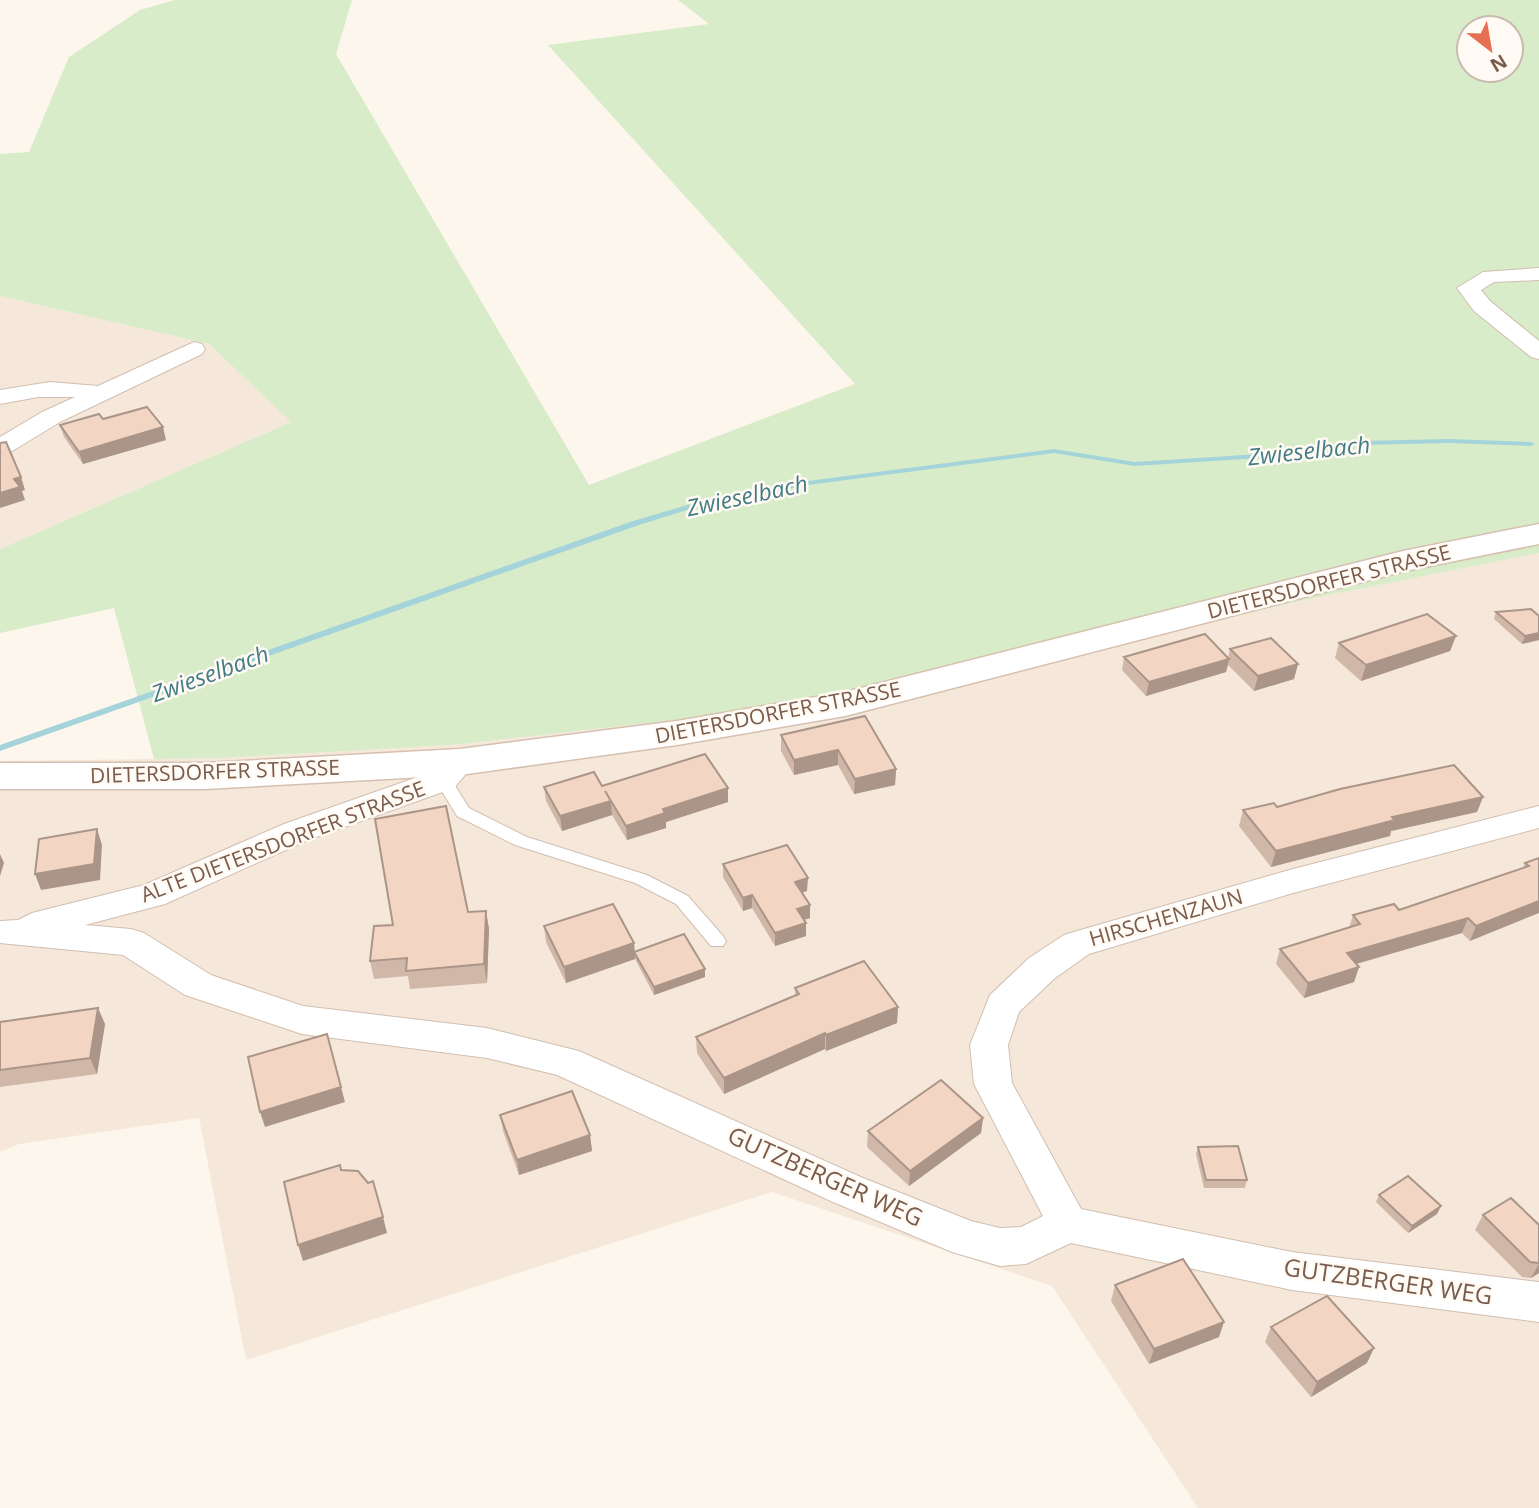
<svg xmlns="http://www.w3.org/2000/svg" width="1539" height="1508" viewBox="0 0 1539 1508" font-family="'Open Sans',sans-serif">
<rect width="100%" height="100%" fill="#fdf6ec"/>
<g fill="#f5e8da">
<path d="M0,296L209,344L291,422L0,549Z"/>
<path d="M1539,553V1508H1198L1052,1286L772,1192L246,1360L199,1118L19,1144L0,1152V761L225,758L452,745L898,695L1304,600Z"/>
</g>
<path fill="#d8ecc9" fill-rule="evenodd" d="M175,0H352L336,54L589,485L855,384L548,45L709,24L678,0H1539V553L1304,600L898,695L452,745L225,758L154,759L114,608L0,633V549L291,422L209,344L0,296V154L29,152L69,57L140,10ZM1469,28H1511V70H1469Z"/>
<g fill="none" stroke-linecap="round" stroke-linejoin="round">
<path fill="#a5d3da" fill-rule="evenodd" d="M1449,439L1531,442L1535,444L1531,446L1449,443L1360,445L1276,457L1135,466L1054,453L808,485L709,503L639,525L0,751V745L633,521L708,499L808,481L1054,449L1135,462L1276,453L1360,441Z"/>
<defs>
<path id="lane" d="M443,775L449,776L469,808L527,837L647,875L688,896L723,936L726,941L723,946H711L676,904L635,883L515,845L457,816L435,780Z"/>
<g id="street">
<path d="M1539,268V280L1494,282L1481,290L1490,301L1539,341V359L1531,357L1474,311L1457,288L1483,272Z"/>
<path d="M194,342L202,344L205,349L202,354L60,422L9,453L0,455V437L42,412L75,397H38L0,404V390L50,382L98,386Z"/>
<path d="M460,752L471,755L476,762L454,788L308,840L165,904L85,925L131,929L144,933L211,975L303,1006L487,1028L579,1051L863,1178L971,1221L1000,1228L1021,1227L1043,1216L974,1084L970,1045L990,995L1029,958L1064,935L1077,931L1293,869L1539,806V828L1293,893L1089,954L1055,978L1019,1012L1008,1045L1012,1083L1081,1209L1292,1252L1539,1282V1322L1292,1290L1071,1243L1026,1264L1000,1266L952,1252L833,1202L557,1075L487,1058L302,1034L185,995L123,955L0,943V921L18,920L32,913L144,885L284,824L432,772L449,755Z"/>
</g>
<path id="secondary" d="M1539,524V544L1405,571L845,716L677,745L460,775L205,789H0V763H205L460,749L677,721L845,692L1403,551Z"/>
</defs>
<use href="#lane" stroke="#d1beb0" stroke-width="2"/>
<use href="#street" stroke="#d1beb0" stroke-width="2"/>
<use href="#secondary" stroke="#d6c0b0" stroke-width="3"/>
<use href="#lane" fill="#fff" fill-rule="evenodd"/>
<use href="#street" fill="#fff" fill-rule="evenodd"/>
<use href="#secondary" fill="#fff" fill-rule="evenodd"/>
</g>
<g fill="#d1b7a8">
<path d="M103,419L166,440L83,464L64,437L60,425Z"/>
<path d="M1496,612L1539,616V640L1522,644L1494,619Z"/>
<path d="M1456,636L1450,651L1361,681L1335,658L1339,643Z"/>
<path d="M1230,649L1298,664L1294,679L1254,691L1228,665L1226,672L1146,696L1122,670L1124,657L1228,658Z"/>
<path d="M865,716L896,769L895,785L854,794L838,765L794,775L781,751V735Z"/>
<path d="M602,786L728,802L666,822V828L627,840L612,815L562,831L546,801L544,787Z"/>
<path d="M1483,797L1477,812L1391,831L1390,836L1271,867L1239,826L1243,810L1277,807Z"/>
<path d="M1539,858L1470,941L1462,933L1356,964L1359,967L1354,982L1304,998L1276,964L1280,949L1349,928L1353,915L1399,910L1523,868L1525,863Z"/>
<path d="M723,864L807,891L802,893L810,905V918L804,920L806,923V936L775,946L752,908L743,911L723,877Z"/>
<path d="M486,911L489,929L487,983L410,989L408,976L374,979L370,961L393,925L468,912Z"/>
<path d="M544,926L634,943L635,952L705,969V977L654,995L635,959L566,983L546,942Z"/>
<path d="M795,988L898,1007L897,1023L826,1051L825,1049L724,1094L697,1053L696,1037L795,995Z"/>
<path d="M0,1022L105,1024L97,1074L0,1087Z"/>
<path d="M500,1115L590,1135L592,1151L519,1175L503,1131Z"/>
<path d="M983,1118L981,1133L909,1186L867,1147L868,1131Z"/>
<path d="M1198,1147L1247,1180L1245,1188H1204L1196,1154Z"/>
<path d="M1379,1195L1437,1214L1408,1233L1376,1202Z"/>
<path d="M1483,1215L1539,1225V1273L1531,1278L1522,1277L1475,1230Z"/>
<path d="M1115,1285L1219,1337L1149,1364L1111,1301Z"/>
<path d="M1271,1327L1367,1363L1311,1397L1265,1342Z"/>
</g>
<g fill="#aa9588">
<path d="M163,427L166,440L83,464L79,452Z"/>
<path d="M21,477L25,490L22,491L25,500L0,508V493L14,479Z"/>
<path d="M1539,633V640L1522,644L1525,636Z"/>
<path d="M1456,636L1450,651L1361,681L1366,665Z"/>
<path d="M1229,659L1226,672L1146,696L1149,682Z"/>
<path d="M1298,664L1294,679L1254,691L1258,676Z"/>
<path d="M838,750V765L794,775V760Z"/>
<path d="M896,769L895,785L854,794L855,779Z"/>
<path d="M728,788V802L666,822V828L627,840L626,826L663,809Z"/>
<path d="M1483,797L1477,812L1391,831L1390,836L1271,867L1276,851L1392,817Z"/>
<path d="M611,801L612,815L562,831L560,816Z"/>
<path d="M97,829L102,845L100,880L41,890L35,874Z"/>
<path d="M0,854L4,863L0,876Z"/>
<path d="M808,878L807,891L795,895V882Z"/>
<path d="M752,895V908L743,911V898Z"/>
<path d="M1539,901V913L1470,941L1476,926Z"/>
<path d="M810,905V918L797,922V909Z"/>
<path d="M486,911L489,929L487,983L484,964Z"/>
<path d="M1468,918L1462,933L1342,968L1347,953Z"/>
<path d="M806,923V936L775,946V933Z"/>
<path d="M634,943L635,959L566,983L564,967Z"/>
<path d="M1359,967L1354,982L1304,998L1308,983Z"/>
<path d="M705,969V977L654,995V987Z"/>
<path d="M898,1007L897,1023L826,1051V1035Z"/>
<path d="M98,1008L105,1024L97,1074L90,1058Z"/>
<path d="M825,1033V1049L724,1094V1078Z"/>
<path d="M341,1087L345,1102L265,1127L260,1112Z"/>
<path d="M983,1118L981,1133L909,1186L910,1171Z"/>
<path d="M590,1135L592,1151L519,1175L517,1160Z"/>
<path d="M1441,1206L1437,1214L1408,1233L1412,1226Z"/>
<path d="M383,1217L387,1233L303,1261L298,1245Z"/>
<path d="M1539,1264V1273L1531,1278Z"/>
<path d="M1224,1322L1219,1337L1149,1364L1154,1349Z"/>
<path d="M1374,1348L1367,1363L1311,1397L1317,1382Z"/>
</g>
<g fill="#f3d5c3" stroke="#aa9588" stroke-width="2">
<path d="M147,407L163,427L79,452L60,425L99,414L103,419Z"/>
<path d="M6,442L21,477L14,479L20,487L0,493V443Z"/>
<path d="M1531,609L1539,616V633L1525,636L1496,612Z"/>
<path d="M1427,614L1456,636L1366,665L1339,643Z"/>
<path d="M1205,634L1229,659L1149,682L1124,657Z"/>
<path d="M1271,638L1298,664L1258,676L1230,649Z"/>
<path d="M865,716L896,769L855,779L838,750L794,760L781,735Z"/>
<path d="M705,754L728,788L663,809L665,813L626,826L605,791L611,801L560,816L544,787L594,772L602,786Z"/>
<path d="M1454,765L1483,797L1392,817L1395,820L1276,851L1243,810L1274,803L1277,807L1340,789Z"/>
<path d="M446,806L468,912L486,911L484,964L406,971L407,958L370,961L374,926L393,925L375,819Z"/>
<path d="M97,829L94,864L35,874L39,839Z"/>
<path d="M787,845L808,878L795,882L810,905L797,909L806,923L775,933L752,895L743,898L723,864Z"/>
<path d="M1539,858V901L1476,926L1468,918L1347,953L1359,967L1308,983L1280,949L1360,924L1353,915L1394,904L1399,910L1529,866L1525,863Z"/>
<path d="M613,904L634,943L564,967L544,926Z"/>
<path d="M684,934L705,969L654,987L634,952Z"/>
<path d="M864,961L898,1007L826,1035L825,1033L724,1078L696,1037L799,994L795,988Z"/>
<path d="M98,1008L90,1058L0,1070V1022Z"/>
<path d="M327,1034L341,1087L260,1112L248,1057Z"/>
<path d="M941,1080L983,1118L910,1171L868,1131Z"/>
<path d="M572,1091L590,1135L517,1160L500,1115Z"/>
<path d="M1238,1146L1247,1180H1206L1198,1147Z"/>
<path d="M340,1165L341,1170L358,1171L368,1183L373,1181L383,1217L298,1245L284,1182Z"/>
<path d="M1408,1176L1441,1206L1412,1226L1379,1195Z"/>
<path d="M1511,1198L1539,1225V1263L1530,1262L1483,1215Z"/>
<path d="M1183,1259L1224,1322L1154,1349L1115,1285Z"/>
<path d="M1327,1296L1374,1348L1317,1382L1271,1327Z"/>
</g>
<g text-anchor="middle" stroke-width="5" stroke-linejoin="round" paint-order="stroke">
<g font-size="21" fill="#7a5c4d" stroke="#fffaf3">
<text transform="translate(1329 582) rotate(-14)" y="7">DIETERSDORFER STRASSE</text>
<text transform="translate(778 713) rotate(-11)" y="7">DIETERSDORFER STRASSE</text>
<text transform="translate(215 772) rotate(-2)" y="7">DIETERSDORFER STRASSE</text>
<text transform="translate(283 842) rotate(-21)" y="7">ALTE DIETERSDORFER STRASSE</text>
<text transform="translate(1166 918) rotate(-16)" y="7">HIRSCHENZAUN</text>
</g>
<g font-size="23" font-style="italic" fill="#437c86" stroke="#fffaf3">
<text transform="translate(1309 451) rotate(-6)" y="8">Zwieselbach</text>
<text transform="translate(747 496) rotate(-12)" y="8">Zwieselbach</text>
<text transform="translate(210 674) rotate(-20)" y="8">Zwieselbach</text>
</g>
<g font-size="24" fill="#7a5c4d" stroke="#fffaf3">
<text transform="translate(825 1177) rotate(24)" y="8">GUTZBERGER WEG</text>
<text transform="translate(1388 1282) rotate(8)" y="8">GUTZBERGER WEG</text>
</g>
</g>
<g transform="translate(1490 49) rotate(149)"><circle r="33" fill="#fffaf3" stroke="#cabbb1" stroke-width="2"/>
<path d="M0-5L12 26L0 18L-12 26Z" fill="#e76f51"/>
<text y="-10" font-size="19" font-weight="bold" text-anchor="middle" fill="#7a5c4d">N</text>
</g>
</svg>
